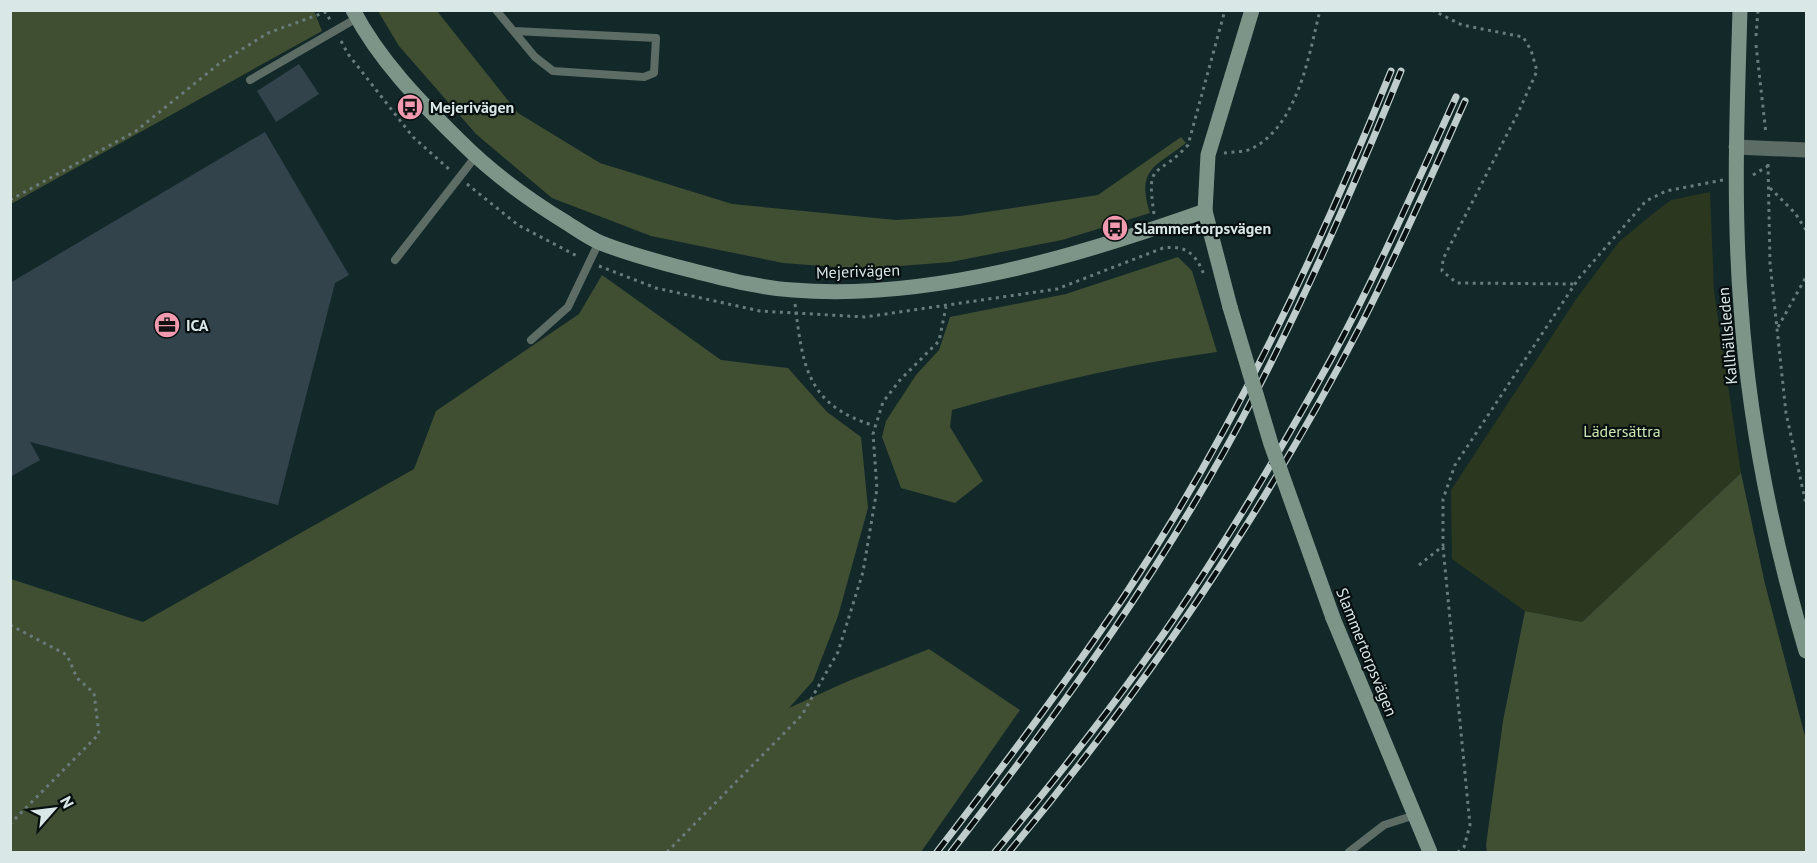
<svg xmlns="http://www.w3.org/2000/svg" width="1817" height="863" viewBox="0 0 1817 863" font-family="'PT Sans',sans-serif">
<rect width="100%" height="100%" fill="#132929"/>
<path fill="#2b381f" d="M1710,192L1714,291L1741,473L1582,622L1525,611L1452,559L1451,490L1577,298L1619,242L1650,216L1671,200Z"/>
<g fill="#404e32">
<path d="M11,10L314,11L322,31L11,204Z"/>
<path d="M378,11H437L518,113L600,163L732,204L896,220L960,216L1098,195L1181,137L1186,143C1155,167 1136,169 1150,213L1062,240L951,262L862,269L783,263L651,236L552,198L476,134L399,46Z"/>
<path d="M1178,257L1192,271L1217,352C1127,364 1039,385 952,410L950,427L983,481L955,503L901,488L882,437L886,421L916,375L939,350L950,317L1066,294Z"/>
<path d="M602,275L721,360L788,368L827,412L861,437L868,508L838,616L813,681L789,708L846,682L929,649L1020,710L921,852H11V579L143,622L414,469L436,411L579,314Z"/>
<path d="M1741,473L1765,584L1806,740V852H1487L1486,845L1503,721L1525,611L1582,622Z"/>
</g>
<g fill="#32434c">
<path d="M299,64L319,94L276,122L257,91Z"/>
<path d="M265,132L349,275L335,283L278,505L30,442L40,460L10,477V283Z"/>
</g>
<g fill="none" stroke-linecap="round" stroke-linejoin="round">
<g stroke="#697b7b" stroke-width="3" stroke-dasharray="3 4.5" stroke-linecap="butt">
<path d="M325,10L331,22"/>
<path d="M1432,10L1462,25L1523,37L1531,50L1537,71L1518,113L1443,259L1442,271L1457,283L1575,284"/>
<path d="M1756,36L1758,10"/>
<path d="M341,41L348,54L413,137L450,170"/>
<path d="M1756,45L1766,134"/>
<path d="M1224,153C1232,152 1244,152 1251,149C1298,126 1309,55 1320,10"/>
<path d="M1768,164L1770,263L1786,413L1806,504"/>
<path d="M1753,175L1768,166"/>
<path d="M467,184L518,225L579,257"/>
<path d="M1770,188L1795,213L1806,230"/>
<path d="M10,200L136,131L220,63L268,33L326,12"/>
<path d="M1154,214C1146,159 1156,180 1188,145L1225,10"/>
<path d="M599,266L656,288L760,311L865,317L1057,289L1163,248C1187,245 1196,254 1205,277"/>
<path d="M795,304C803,368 807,405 875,426"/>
<path d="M1778,327L1806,277"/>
<path d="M1443,547L1470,825L1464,847L1458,852"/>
<path d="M1419,565L1443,546V499L1455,465L1579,278L1646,201L1666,191L1723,180"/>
<path d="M10,625L67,655L77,678L94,693L99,734L10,824"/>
<path d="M667,852L802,715L838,652L863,572L877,489L873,434L883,402L900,380L939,341L946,307"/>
</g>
<g stroke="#5d6c65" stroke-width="8">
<path d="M496,10L535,57L553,71L644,77L654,73L656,38L514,31"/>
<path d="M250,80L357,18"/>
<path d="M395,260L476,156"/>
<path d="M531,340L568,307L599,242"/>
<path d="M1349,852L1384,825L1415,815"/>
</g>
<path stroke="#5d6c65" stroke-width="15" d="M1736,147L1806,150"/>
<g stroke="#7d9589" stroke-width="15">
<path d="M353,10C379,60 420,102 460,141C492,173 529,200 567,223C578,230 589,238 601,243C631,255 662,263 694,271C726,279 760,288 793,290C930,301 1078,256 1205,211"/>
<path d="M1740,10C1737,109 1733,208 1741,307C1749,422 1773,540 1806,651"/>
<path d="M1230,307L1205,211L1208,155L1252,10"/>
<path d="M1333,618L1430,852"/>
</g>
<defs>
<g id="rail">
<path d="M937,852C1002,768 1066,683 1125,595C1233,432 1318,252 1391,71"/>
<path d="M951,852C1062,709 1169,560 1253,398C1308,292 1356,182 1401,71"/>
<path d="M995,852C1045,792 1094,731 1140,667C1211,569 1273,464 1331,359C1377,274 1416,185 1456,97"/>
<path d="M1009,852C1145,689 1264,512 1362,323C1399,250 1432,175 1465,101"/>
</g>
</defs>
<use href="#rail" stroke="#becccc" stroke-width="7"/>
<use href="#rail" stroke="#070f10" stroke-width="4.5" stroke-dasharray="14" stroke-linecap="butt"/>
<path stroke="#7d9589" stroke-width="15" d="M1230,307L1271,444L1333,618"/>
</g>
<defs>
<symbol id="bus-disc" viewBox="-11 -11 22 22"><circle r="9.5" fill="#f29aaf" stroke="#070f10"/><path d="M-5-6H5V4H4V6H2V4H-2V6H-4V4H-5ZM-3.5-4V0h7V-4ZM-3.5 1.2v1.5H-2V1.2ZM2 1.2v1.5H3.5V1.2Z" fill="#111"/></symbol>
<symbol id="office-disc" viewBox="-11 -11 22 22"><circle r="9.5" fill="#f29aaf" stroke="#070f10"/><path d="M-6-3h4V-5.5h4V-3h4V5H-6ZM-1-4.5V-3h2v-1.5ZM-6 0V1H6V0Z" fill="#111"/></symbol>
</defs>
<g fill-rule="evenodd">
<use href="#bus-disc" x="395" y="92" width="30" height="30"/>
<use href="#bus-disc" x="1100" y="213" width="30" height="30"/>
<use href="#office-disc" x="152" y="310" width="30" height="30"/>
</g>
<g text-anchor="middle" stroke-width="4.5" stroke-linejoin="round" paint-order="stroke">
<g font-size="16" font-weight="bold" fill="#dae7e7" stroke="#070f10" text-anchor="start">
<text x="430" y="113">Mejerivägen</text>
<text x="1134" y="234">Slammertorpsvägen</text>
<text x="186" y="331">ICA</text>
</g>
<g font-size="16" fill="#dae7e7" stroke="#070f10">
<text transform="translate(858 271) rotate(-2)" y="6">Mejerivägen</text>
<text transform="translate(1727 336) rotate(-95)" y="6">Kallhällsleden</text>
<text transform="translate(1367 652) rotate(68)" y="6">Slammertorpsvägen</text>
</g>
<g font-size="16" fill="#cce8b2" stroke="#070f10">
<text x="1622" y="437">Lädersättra</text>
</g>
</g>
<rect width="1817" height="863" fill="none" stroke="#dae7e7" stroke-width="24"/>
<g transform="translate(54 809) rotate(62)" stroke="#070f10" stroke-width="4.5" paint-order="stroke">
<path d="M0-4.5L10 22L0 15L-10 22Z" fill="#dae7e7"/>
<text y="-9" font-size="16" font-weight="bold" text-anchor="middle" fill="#dae7e7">N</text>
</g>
</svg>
